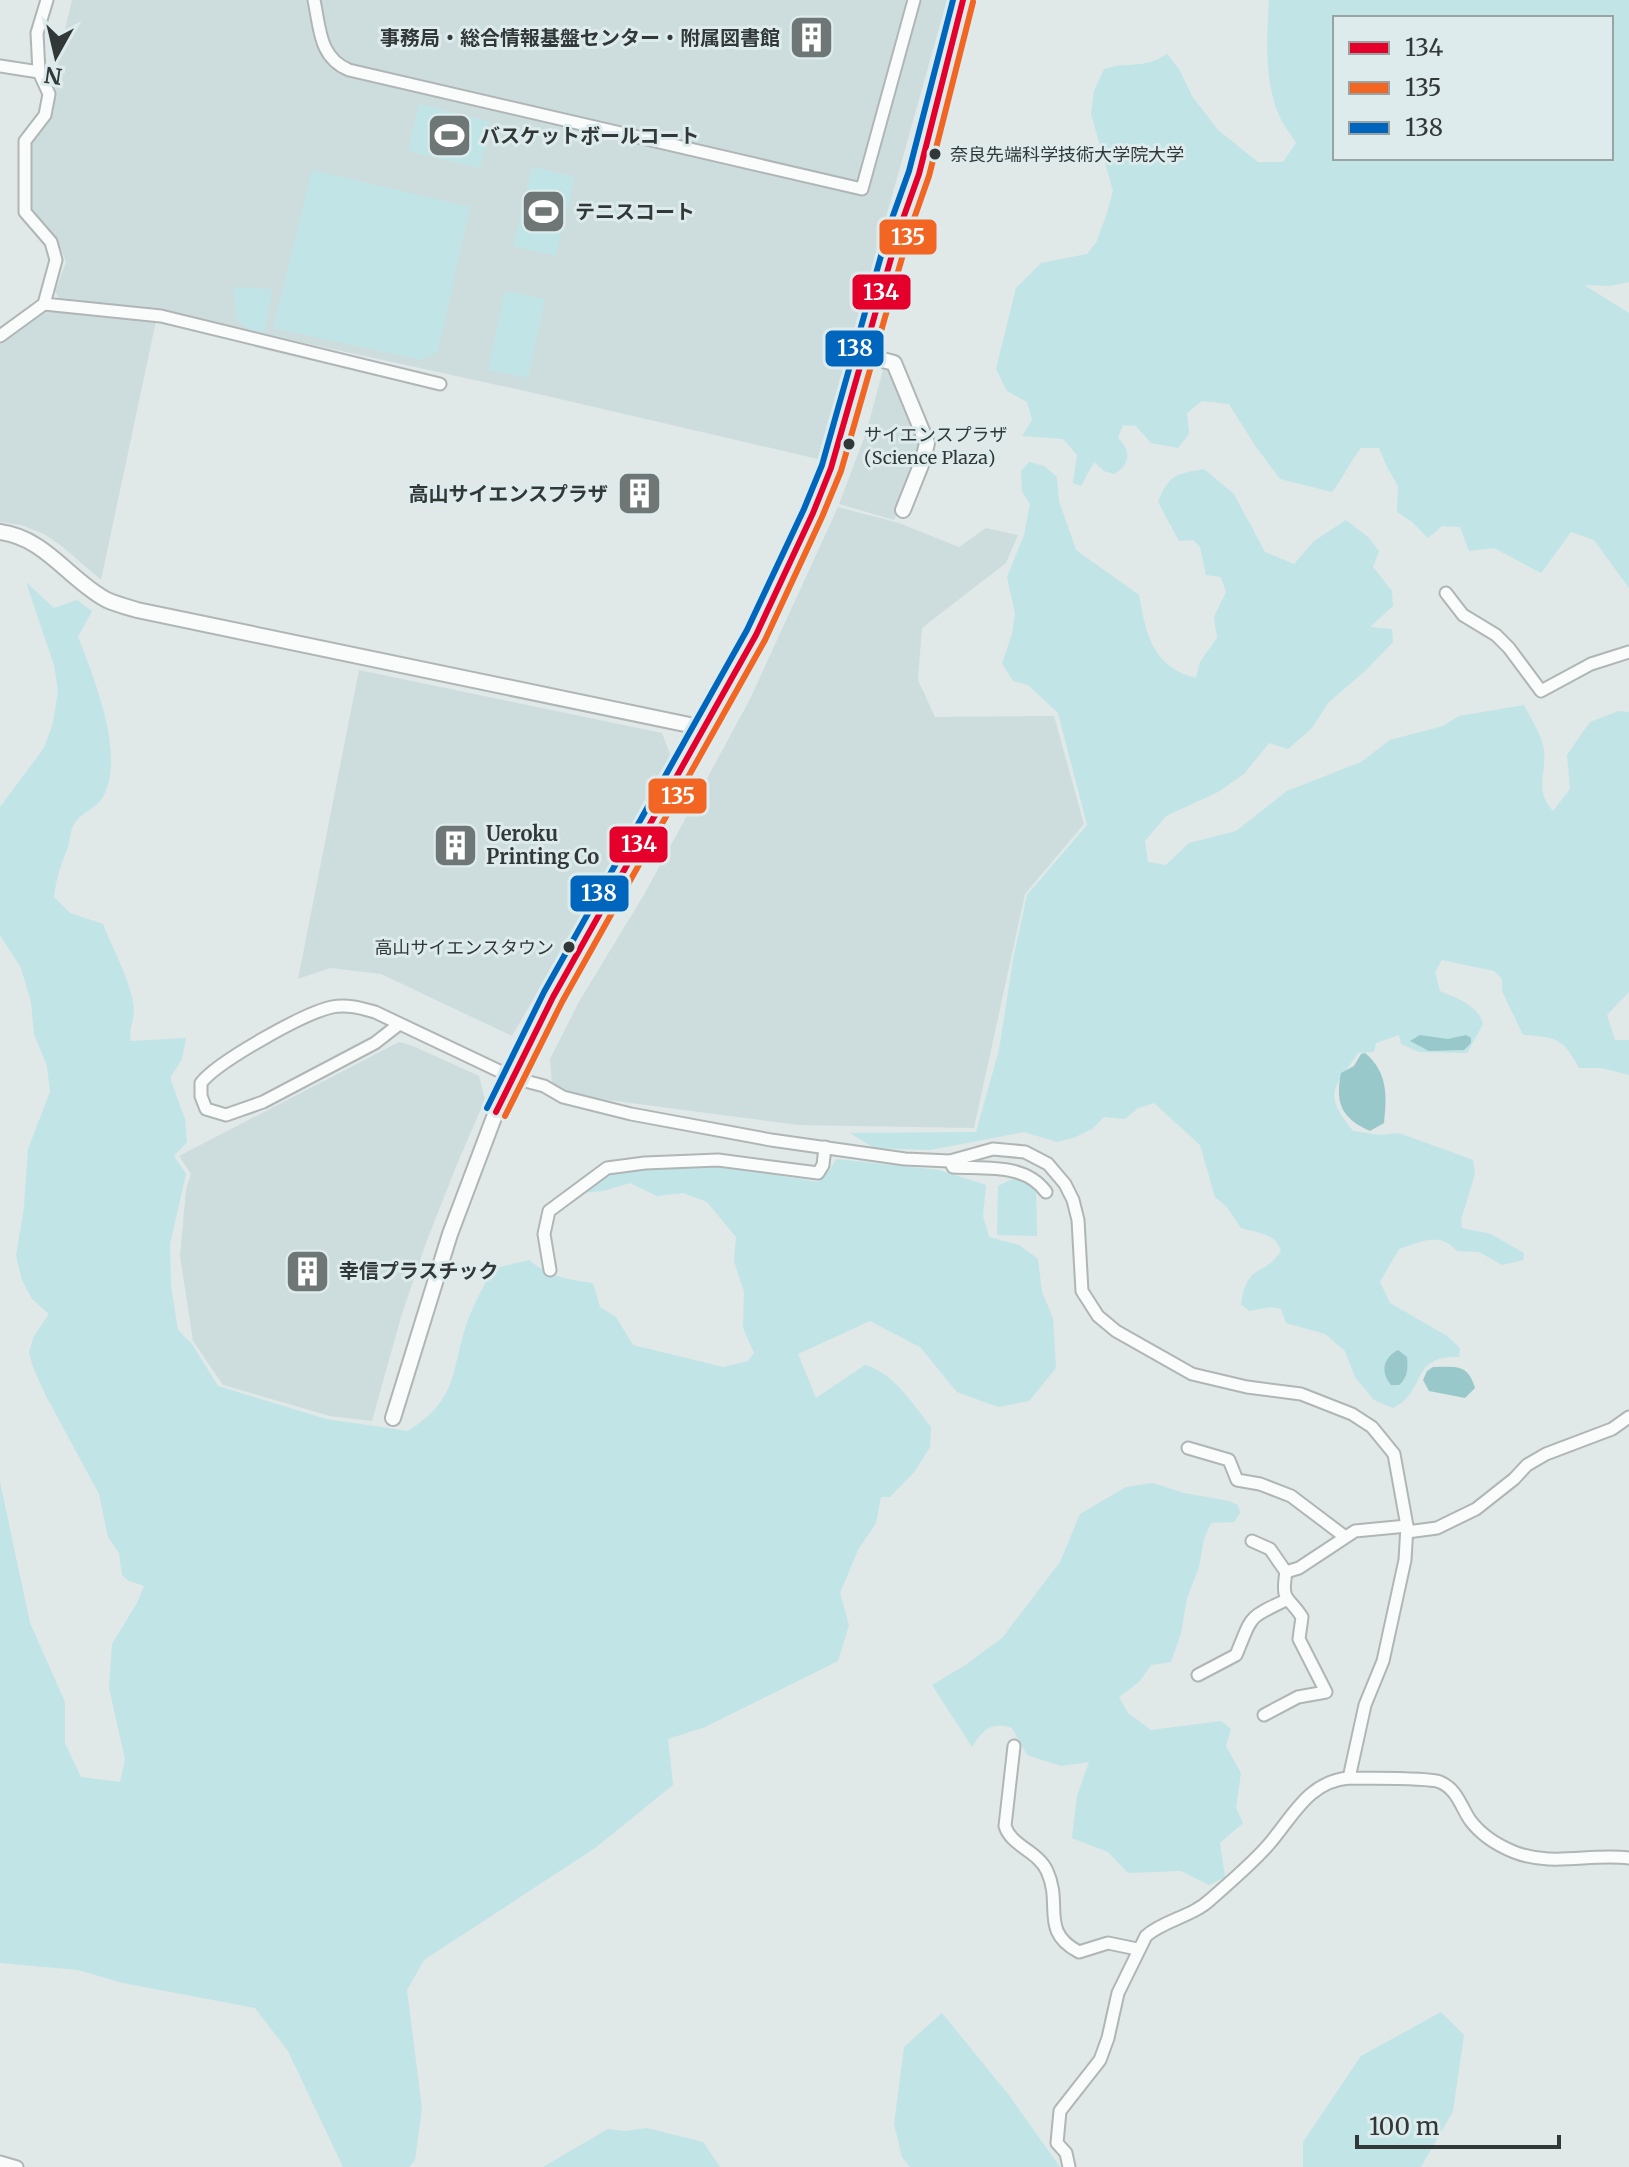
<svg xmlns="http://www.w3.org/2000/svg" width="1629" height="2167" viewBox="0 0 1629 2167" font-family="Merriweather,'Noto Sans JP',serif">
<rect width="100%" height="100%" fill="#e0e8e8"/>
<g fill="#cdddde">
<path d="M72,0H947L818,459L534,393L167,313L60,301L55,291L66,262L58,242L30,206L31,145L52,115L56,93L52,85Z"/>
<path d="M50,309L156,321L101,580L63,547L44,534L21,525L0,522V344Z"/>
<path d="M883,370L889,371L921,443L917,467L894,520L839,504L866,433Z"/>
<path d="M838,507L899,523L959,547L986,528L1018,535L1006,563L922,628L918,680L935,717L1054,716L1084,824L1025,894L974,1128L799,1125L570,1095L552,1086L550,1059L580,1000L645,893L750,699Z"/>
<path d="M359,670L662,733L672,759L512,1036L381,974L330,968L298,979Z"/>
<path d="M399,1042L413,1046L479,1076L485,1100L457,1164L426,1243L401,1317L372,1421L330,1416L223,1385L193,1341L180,1256L186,1190L191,1174L179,1156Z"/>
</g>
<g fill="#c1e4e6" fill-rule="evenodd">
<path d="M1269,0H1629V282L1609,286L1584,285L1629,313V588L1594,540L1571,532L1541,573L1494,548L1469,551L1460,527L1442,526L1428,538L1411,521L1397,512L1398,486L1387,467L1379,448H1361C1349,463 1343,478 1332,492L1280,479L1256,447L1229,404L1202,401L1187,413L1189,434L1178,448L1151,443L1136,426L1123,425L1118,438C1131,451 1131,464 1114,474L1104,471L1094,462L1081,486L1073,483L1077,455L1063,439L1022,436L1032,420L1027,402L1007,391L996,369L1016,288L1041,263L1087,254L1096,243L1107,213L1113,191L1091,114L1094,91L1104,69C1129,61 1142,70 1167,54L1179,69L1192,96L1218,130L1258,162H1283L1296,143C1291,134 1283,125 1279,115C1264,81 1267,36 1269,0ZM1335,18H1611V158H1335Z"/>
<path d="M419,104L491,122L480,168L408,151Z"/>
<path d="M532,167L575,177L556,256L513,246Z"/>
<path d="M312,170L470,207L438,352L422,360L273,328Z"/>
<path d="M233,287L272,289L265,332L250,330L237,320Z"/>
<path d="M505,291L545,299L528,378L488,370Z"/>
<path d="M1029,462L1044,466L1057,477L1059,501L1076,550L1139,595C1146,634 1152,667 1196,678L1200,662L1217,638L1214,617L1226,592L1221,577L1206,575L1200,547L1193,540L1179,541L1158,502C1169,475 1175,474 1204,469L1234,494L1265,552L1294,564L1314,541L1346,520L1368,537L1379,551L1373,567L1392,591L1393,606L1370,627L1392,629L1393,642L1365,671L1328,703L1312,728L1288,749L1269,743L1244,774L1218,792L1166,816L1145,841L1148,862L1166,865L1189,843L1236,831L1287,791L1361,762L1390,740L1443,726L1459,716L1524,705C1530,717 1540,732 1543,745C1549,771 1532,788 1553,811L1570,789L1567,755L1590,722L1619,711L1629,712V992L1607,1015L1615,1040H1629V1075L1602,1068H1579C1563,1038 1556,1037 1523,1035L1502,991V979L1494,971L1442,960L1435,972L1440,991C1458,999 1478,1005 1483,1024L1467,1053L1419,1052L1401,1044L1399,1035L1376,1043L1374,1052L1358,1053C1335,1089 1321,1091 1353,1131L1379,1135L1399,1133L1473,1160L1475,1174L1461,1220L1462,1228L1491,1234L1524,1253L1523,1260L1502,1265L1479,1252L1457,1251C1438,1231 1422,1242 1399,1249L1380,1282L1390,1303L1447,1336L1460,1348L1459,1357C1409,1355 1428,1391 1393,1408L1374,1400L1355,1377L1345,1351L1325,1334L1286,1323L1281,1309L1271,1307L1249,1311L1241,1304C1248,1260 1263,1279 1281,1251C1277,1234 1256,1232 1241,1228L1227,1207L1215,1197L1200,1145L1154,1103L1138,1108L1125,1119L1104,1117L1092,1129L1073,1138L1057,1142L1024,1132L930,1150L874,1148L850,1133L976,1132L999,1050L1013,960L1027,895L1087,825L1058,713L1028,685L1013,681L1002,663L1012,634L1015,613L1007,577L1024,535L1030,504L1022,491L1021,471Z"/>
<path d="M26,582L54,608L77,600L92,611L78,637C94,678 126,756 103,797C97,808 83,812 76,821C70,828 70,842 67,850C59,870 57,876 54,897L70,913L103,924C112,948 133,985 134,1010C134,1022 128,1029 131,1041L186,1038L182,1059L170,1078L185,1119L187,1142L174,1156L186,1174L170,1244L171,1286L178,1330L192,1344L218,1386L326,1419L408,1431C454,1402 451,1379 464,1332C470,1310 483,1289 492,1269L529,1260C547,1276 569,1280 593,1283L600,1307L616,1317L633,1345L723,1367L748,1361L754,1353L743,1328L744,1292L734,1261L736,1237L707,1202L683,1193L657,1196L630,1183L603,1191L581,1193L616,1170L718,1165L818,1182L831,1168L836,1159L939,1170L986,1185L983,1216L989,1237L1019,1245L1038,1259L1042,1292L1053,1318L1056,1368L1029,1401L998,1407L957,1392L920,1347L870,1321L798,1354L816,1398L865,1365C895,1374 912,1403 931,1427L930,1447L915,1471L890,1497H881L876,1523L858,1550L840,1593L849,1625L838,1661L705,1727L668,1739L673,1785L595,1848L424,1960L407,1990L422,2109L415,2160L409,2167H343L288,2051L255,2008L123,1983L78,1970L0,1963V1482L30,1623L65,1702V1743L81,1777L120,1782L125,1759L109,1688L112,1644L137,1603L144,1586L129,1581L122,1575L119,1553L108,1537L99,1494L45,1394L33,1367L29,1352L34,1336L49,1314L32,1299L22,1280L16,1256L24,1207L28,1149L50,1092L47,1066L34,1034L31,1002L21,968L0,935V807L44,748L53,723L58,691L54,665Z"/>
<path d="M1026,1179L1036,1185L1037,1236L997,1235L998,1186L1010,1180Z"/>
<path d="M1153,1483L1184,1493L1229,1501L1238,1505L1240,1513L1234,1522L1211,1523L1204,1539L1199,1567L1187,1598L1181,1633L1171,1662L1151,1665L1139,1682L1119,1697L1128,1713L1151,1730L1221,1721L1231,1729L1226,1746L1241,1773L1236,1808L1243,1823L1220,1843L1225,1877L1209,1885L1181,1871L1128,1873L1108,1852L1072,1838L1077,1796L1089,1762L1061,1766L1027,1755L1012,1728C992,1721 982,1730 972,1747L932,1685L967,1664L1002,1638L1060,1562L1080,1514L1126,1487Z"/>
<path d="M1441,2012L1464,2035L1453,2111L1421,2167H1303V2142L1361,2056Z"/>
<path d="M942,2013L1008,2094L1060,2167H910L902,2157L894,2124L904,2047Z"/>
<path d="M647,2128L703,2142L720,2167H543L608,2129L624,2131Z"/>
</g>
<g fill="#99c8cb">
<path d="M1420,1035L1448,1039L1466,1035L1471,1038V1043L1464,1050L1429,1051L1410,1041Z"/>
<path d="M1365,1053C1388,1072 1387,1096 1384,1123L1370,1131C1341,1118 1335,1103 1341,1073L1354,1066L1361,1054Z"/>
<path d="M1398,1350L1407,1357C1408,1367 1408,1378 1399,1385H1391C1380,1372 1383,1358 1398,1350Z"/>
<path d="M1433,1367C1455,1367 1468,1363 1475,1388L1465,1398L1429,1391L1423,1380L1427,1371Z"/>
</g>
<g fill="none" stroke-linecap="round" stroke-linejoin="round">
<defs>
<g id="minor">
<path d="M314,0C320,28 319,58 349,70L862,189L914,0"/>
<path d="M0,66L39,72"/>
<path d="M44,304L161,316L440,384"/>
<path d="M0,336L44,304L56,260L51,242L25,212V141L45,115L49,94L39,72L37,33L47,0"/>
<path d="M1446,593L1463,615L1496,635L1509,648L1541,691L1591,664L1629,652"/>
<path d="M398,1025L375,1043L263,1102L226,1115L206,1109L201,1096V1083C217,1062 304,1013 332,1007C347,1004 361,1008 375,1012L514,1078L544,1086L563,1097L631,1114L771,1140L905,1159L950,1161L993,1149L1025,1152L1048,1164L1065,1184L1073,1200L1078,1220L1082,1291L1098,1316L1116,1331L1192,1374L1247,1387L1301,1394L1352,1414L1372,1427L1394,1454L1407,1526L1405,1560L1383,1661L1365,1705L1349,1778C1368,1779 1425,1777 1440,1782C1457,1789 1461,1807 1470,1820C1481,1835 1497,1845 1514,1852C1552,1867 1590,1853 1629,1858"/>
<path d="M950,1161L953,1167C986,1169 1025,1163 1046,1192"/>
<path d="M550,1270L544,1234L549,1211L607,1168L645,1163L718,1160L818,1173L823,1165L825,1147"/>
<path d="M1188,1448L1229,1460L1237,1480L1260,1484L1291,1496L1344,1536"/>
<path d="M1407,1532L1437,1528L1476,1509L1514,1479L1527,1465L1546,1454L1612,1429L1629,1417"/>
<path d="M1252,1541L1270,1549L1286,1572"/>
<path d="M1198,1675L1236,1655C1253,1615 1246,1619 1286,1600"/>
<path d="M1264,1715L1298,1697L1326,1692L1299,1639L1302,1617C1288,1595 1281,1603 1286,1572L1299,1568L1355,1531L1407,1526"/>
<path d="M1014,1746L1005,1826C1011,1846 1038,1851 1047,1871C1063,1905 1039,1931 1079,1952L1108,1943L1137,1949"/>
<path d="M0,2162L17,2167"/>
<path d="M1069,2167L1066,2153L1057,2143L1060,2111L1100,2060L1108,2038L1118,1993L1146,1936C1164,1920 1192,1917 1211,1899C1230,1882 1253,1863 1270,1843C1293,1816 1309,1781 1349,1778"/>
</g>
<g id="tertiary">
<path d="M864,355L894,363L927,443L923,460L903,510"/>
<path d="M0,532C46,538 69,580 107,600C116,604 127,607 137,610L704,728"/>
<path d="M393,1418L450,1234L496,1112L553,997L756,635L813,513L831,468L900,227L919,174L963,0"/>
</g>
</defs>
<use href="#minor" stroke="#b0b5b5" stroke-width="15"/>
<use href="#tertiary" stroke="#b0b5b5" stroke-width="18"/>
<use href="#minor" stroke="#fafcfc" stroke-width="11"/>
<use href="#tertiary" stroke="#fafcfc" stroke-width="14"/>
<defs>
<path id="bus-1" d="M496,1112L553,997L756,635L813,513L831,468L900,227L919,174L963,0"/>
<path id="bus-2" d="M505,1116L562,1002L765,640L822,517L841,471L910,230L929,176L973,2"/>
<path id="bus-3" d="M487,1108L544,992L747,630L804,509L822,465L890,224L909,171L953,0"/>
</defs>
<use href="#bus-1" stroke="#ddebec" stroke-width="12"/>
<use href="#bus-2" stroke="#ddebec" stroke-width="12"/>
<use href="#bus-3" stroke="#ddebec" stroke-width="12"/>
<use href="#bus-1" stroke="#e4002b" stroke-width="6"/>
<use href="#bus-2" stroke="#f26522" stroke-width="6"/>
<use href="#bus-3" stroke="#0065bd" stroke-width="6"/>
</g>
<defs>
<symbol id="building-square" viewBox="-11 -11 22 22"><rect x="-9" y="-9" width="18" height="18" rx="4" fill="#6f7676" stroke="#ddebec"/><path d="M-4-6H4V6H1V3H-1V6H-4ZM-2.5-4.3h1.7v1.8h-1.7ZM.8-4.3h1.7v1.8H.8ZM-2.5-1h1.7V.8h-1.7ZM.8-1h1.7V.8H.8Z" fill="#fff"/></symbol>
<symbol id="stadium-square" viewBox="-11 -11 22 22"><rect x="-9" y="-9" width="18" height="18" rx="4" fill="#6f7676" stroke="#ddebec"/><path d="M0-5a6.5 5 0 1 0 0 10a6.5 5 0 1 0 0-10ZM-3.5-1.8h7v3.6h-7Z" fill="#fff"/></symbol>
</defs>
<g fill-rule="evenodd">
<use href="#building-square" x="786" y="12" width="51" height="51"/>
<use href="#stadium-square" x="424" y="110" width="51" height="51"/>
<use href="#stadium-square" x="518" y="186" width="51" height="51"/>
<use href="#building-square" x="614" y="468" width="51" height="51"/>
<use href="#building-square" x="430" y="820" width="51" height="51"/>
<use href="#building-square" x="282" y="1246" width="51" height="51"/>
</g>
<g fill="#323838" stroke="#ddebec" stroke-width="3">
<circle cx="935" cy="154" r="7"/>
<circle cx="849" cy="444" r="7"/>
<circle cx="569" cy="947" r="7"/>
</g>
<g text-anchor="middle" stroke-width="6" stroke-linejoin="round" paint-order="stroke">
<g font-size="18" fill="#323838" stroke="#ddebec" text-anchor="start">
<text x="950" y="161">奈良先端科学技術大学院大学</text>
<text x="864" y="441">サイエンスプラザ<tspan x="864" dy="23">(Science Plaza)</tspan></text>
<text x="554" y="954" text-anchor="end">高山サイエンスタウン</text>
</g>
<g font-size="20" font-weight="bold" fill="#323838" stroke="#ddebec" text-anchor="start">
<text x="780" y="45" text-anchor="end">事務局・総合情報基盤センター・附属図書館</text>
<text x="480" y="143">バスケットボールコート</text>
<text x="575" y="219">テニスコート</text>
<text x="608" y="501" text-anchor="end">高山サイエンスプラザ</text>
<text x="486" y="841">Ueroku<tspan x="486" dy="23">Printing Co</tspan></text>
<text x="339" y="1278">幸信プラスチック</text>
</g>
</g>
<g stroke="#ddebec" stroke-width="3">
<rect x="878" y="218" width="60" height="38" rx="8" fill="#f26522"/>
<rect x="851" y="273" width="61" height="38" rx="8" fill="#e4002b"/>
<rect x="824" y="329" width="61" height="39" rx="8" fill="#0065bd"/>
<rect x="647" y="777" width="61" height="38" rx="8" fill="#f26522"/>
<rect x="608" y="825" width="61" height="39" rx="8" fill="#e4002b"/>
<rect x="569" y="874" width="61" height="39" rx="8" fill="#0065bd"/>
</g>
<g font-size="22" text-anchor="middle" font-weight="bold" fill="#fff">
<text x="908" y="245">135</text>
<text x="881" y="300">134</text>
<text x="855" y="356">138</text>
<text x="678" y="804">135</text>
<text x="639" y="852">134</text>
<text x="599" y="901">138</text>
</g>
<rect x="1333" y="16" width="280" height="144" fill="#ddebec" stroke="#99a3a4" stroke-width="2"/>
<rect x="1349" y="42" width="40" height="12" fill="#e4002b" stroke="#99a3a4" stroke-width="2"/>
<text x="1405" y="56" font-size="24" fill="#323838">134</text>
<rect x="1349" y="82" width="40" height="12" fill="#f26522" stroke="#99a3a4" stroke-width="2"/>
<text x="1405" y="96" font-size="24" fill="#323838">135</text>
<rect x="1349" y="122" width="40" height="12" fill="#0065bd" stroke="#99a3a4" stroke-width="2"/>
<text x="1405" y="136" font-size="24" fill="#323838">138</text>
<g transform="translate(56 56) rotate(188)" stroke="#ddebec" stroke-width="6" paint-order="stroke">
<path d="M0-6L14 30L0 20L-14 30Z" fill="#323838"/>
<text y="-12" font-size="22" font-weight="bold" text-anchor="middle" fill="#323838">N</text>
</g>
<path d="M1357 2135v12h202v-12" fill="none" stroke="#323838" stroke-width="4"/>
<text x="1369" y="2135" font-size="24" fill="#323838" stroke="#ddebec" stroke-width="6" paint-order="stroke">100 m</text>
</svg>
